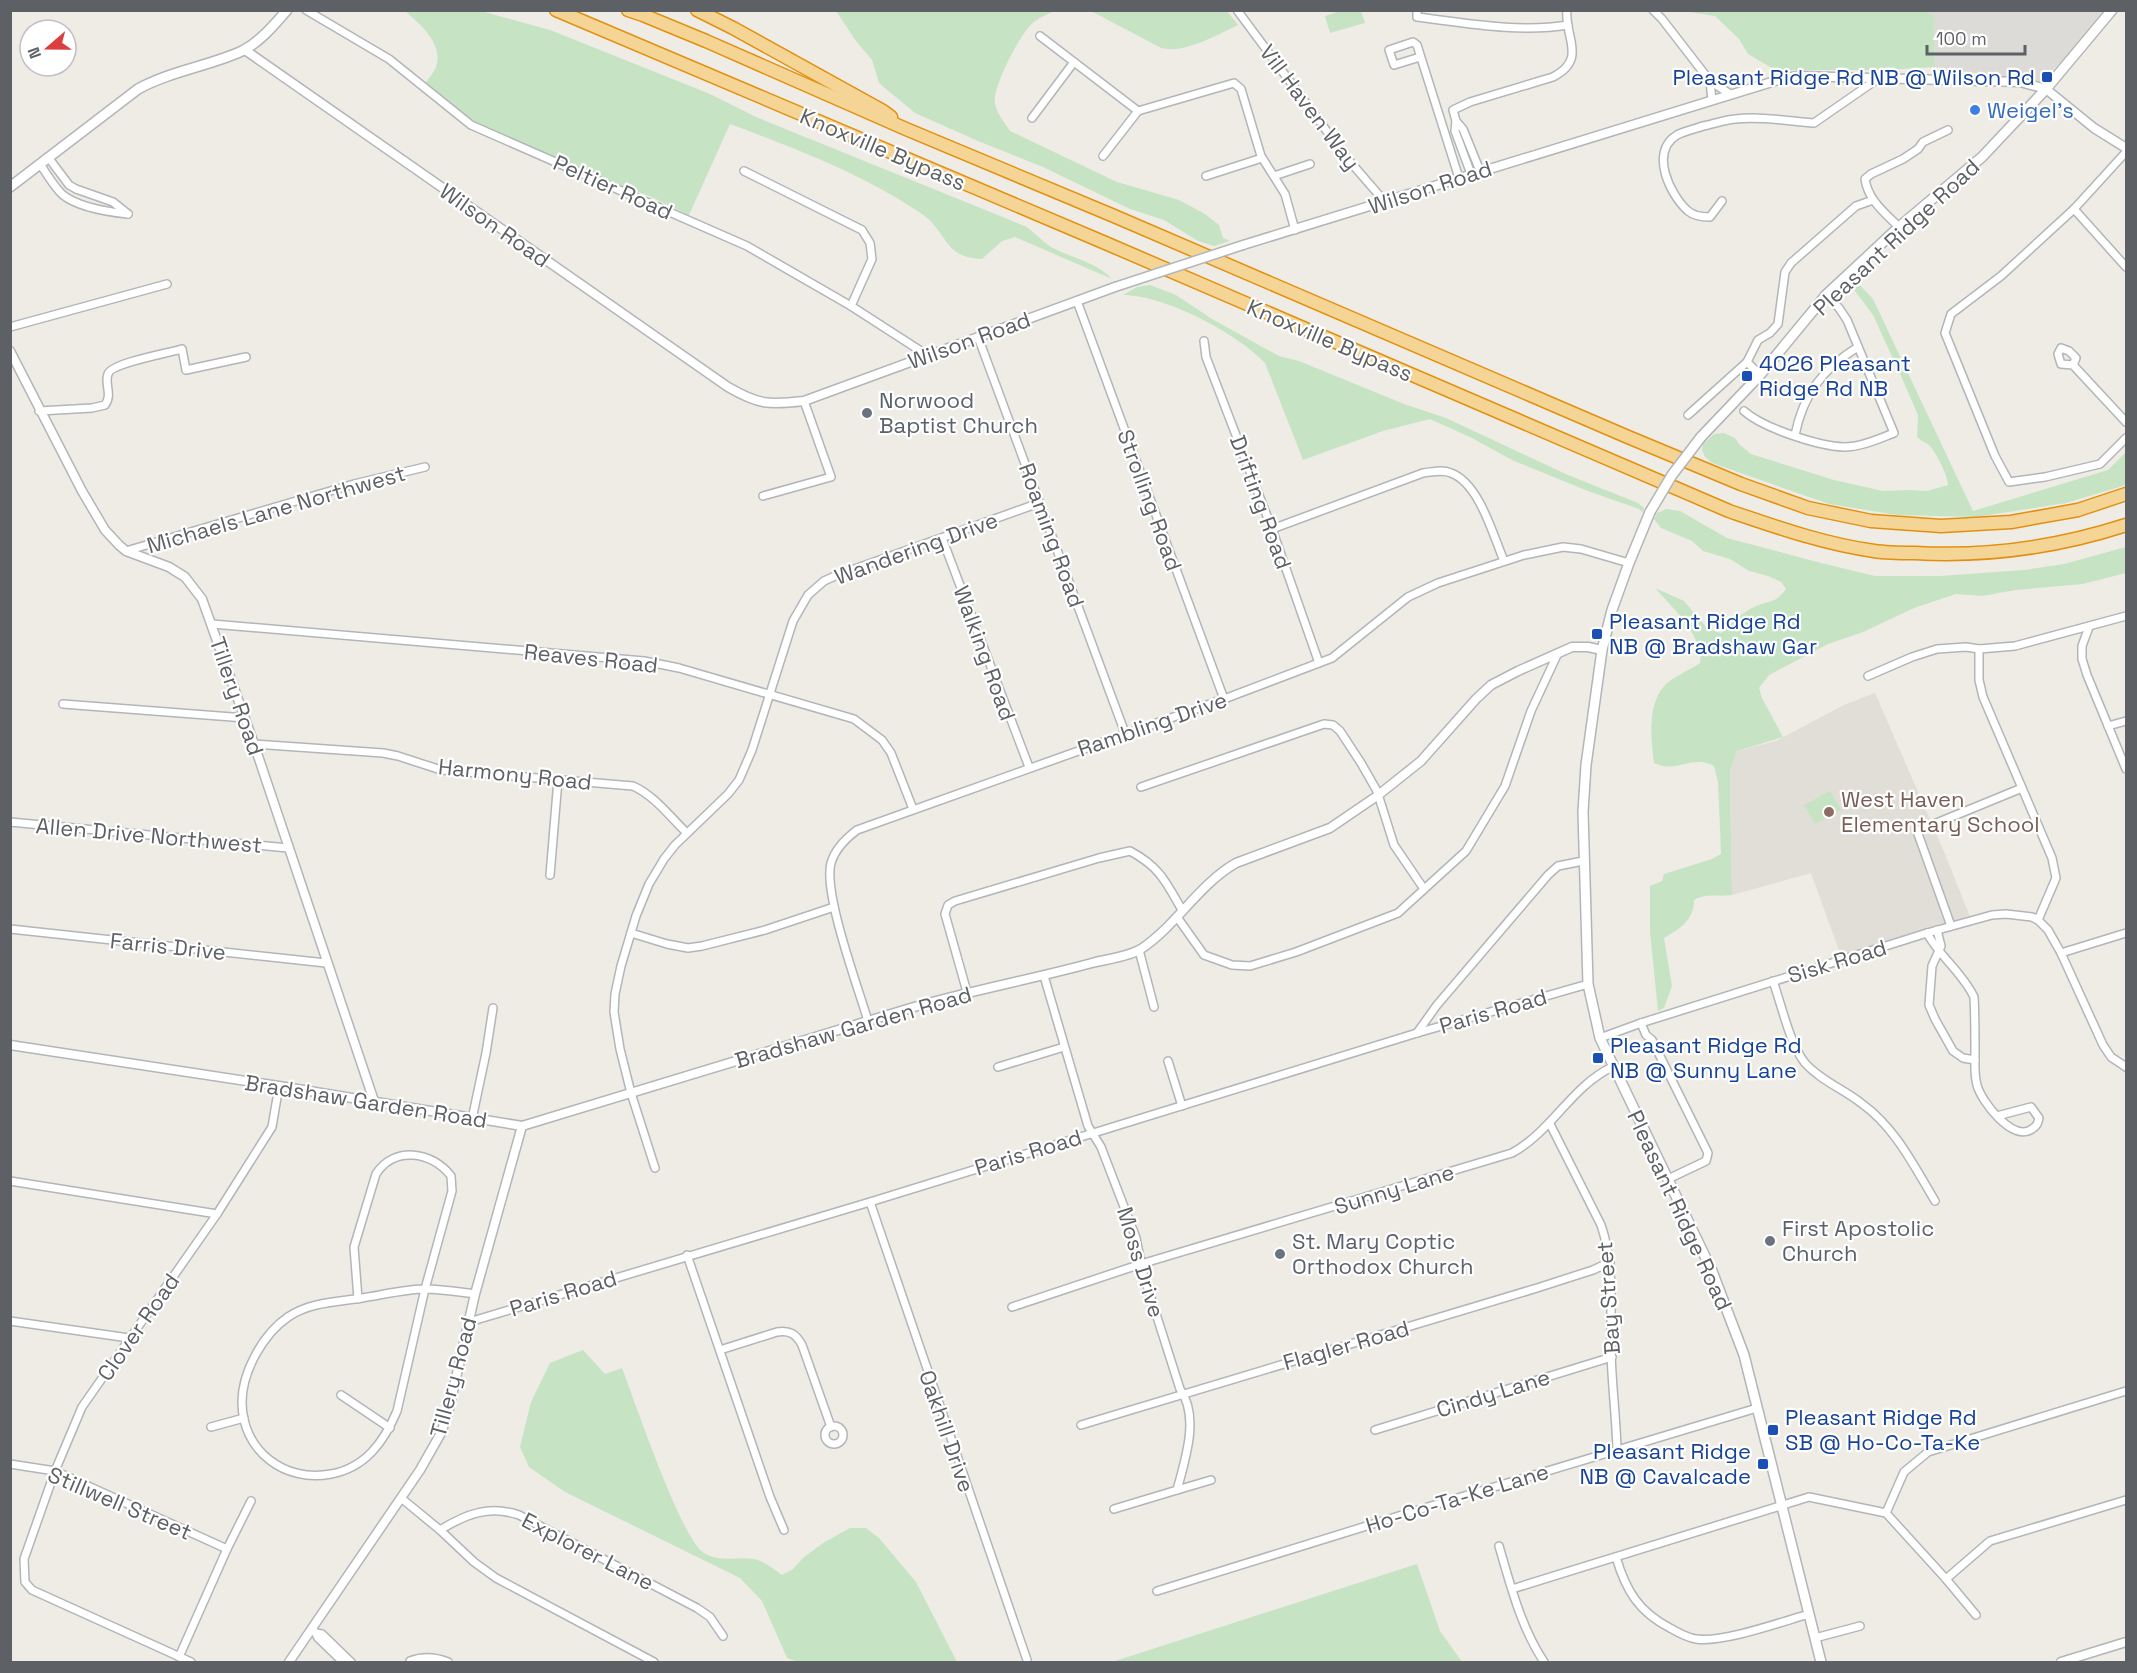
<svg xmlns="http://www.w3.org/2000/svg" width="2137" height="1673" viewBox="0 0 2137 1673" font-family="'Space Grotesk',sans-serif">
<rect width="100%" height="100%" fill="#eeece5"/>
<path fill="#dddbd7" d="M1926,11H2112L2040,83L1935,67L1934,15Z"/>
<path fill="#e1ddd7" d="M1875,693L1945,854L1970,917L1940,924L1841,956L1811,873L1732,895L1730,771L1737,751L1776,741L1844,705Z"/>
<g fill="#c6e4c4">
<path d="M1343,10L1361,11L1365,23L1330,33L1325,16Z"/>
<path d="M405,11H481L550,30L710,94L756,117L1027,227C1036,234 1044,243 1053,248C1073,258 1097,263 1112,279L1015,237L1002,241L982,259C942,258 948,230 919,212C862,174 794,148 730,124L689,215L649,196L611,182L473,122L426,83C429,78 434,72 436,67C444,44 420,24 405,11Z"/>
<path d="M836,11H1055C1048,14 1040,17 1034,22C1020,33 997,80 995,97C993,109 1004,122 1010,131L1117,182L1179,200L1205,214L1219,225L1223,238L1230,241L1214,246L1198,241L1164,220L1130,209L1043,167L978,141L915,113L879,83L872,60L856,41Z"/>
<path d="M1091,11H1227L1238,25C1217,35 1184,54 1161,48Z"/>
<path d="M1682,11H1926L1934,15L1935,67L1885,70H1775L1748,54L1739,39L1715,16Z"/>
<path d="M1851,276L1873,299L1973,511L2108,470L2126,452V485L2066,503L1976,517L1897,515L1829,504L1712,463L1705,457L1702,450L1703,444L1714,434L1724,433L1735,438L1739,444L1751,454L1834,480L1883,491L1910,490L1927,491L1948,485C1948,476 1936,452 1929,445C1925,442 1921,441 1917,437L1918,415L1901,376L1873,315L1849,283Z"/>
<path d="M1150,285L1176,295L1212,319L1279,356L1299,361L1404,404L1446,418L1568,475L1638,503L1644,508L1643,513L1639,509L1588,491L1512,460L1472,438L1430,419L1383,431L1303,460L1265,363C1237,333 1164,295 1123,295L1137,287Z"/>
<path d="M1666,509L1680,511L1727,538L1821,563L1875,576H1940L2024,570L2064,564L2126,547V573L2083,584L2016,590L1982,596L1956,594L1914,608L1863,632L1828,644L1769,675L1759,688L1762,698L1783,737L1737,751L1730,771L1732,895C1717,897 1707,893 1694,900C1694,920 1680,929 1664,938L1672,986L1664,1008L1658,1011L1650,932V886L1662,881L1664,874L1712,859L1721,854L1718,782L1714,766C1691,754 1678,774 1654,763C1651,740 1647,706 1664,686C1671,678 1690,670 1700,663C1705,638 1671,606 1655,588L1684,601L1708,629L1721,633C1731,624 1742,612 1754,607C1770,599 1774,605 1786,589L1781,582L1768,576L1749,571L1730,559L1703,551L1692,541L1661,528L1654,519L1657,513Z"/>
<path d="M1830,791L1841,810L1815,824L1804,805Z"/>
<path d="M583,1350L605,1374L622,1368C634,1399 682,1541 704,1553C721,1563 736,1556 754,1559C764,1561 774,1569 782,1575L793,1569L804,1557L823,1543L850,1528H866L879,1538L916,1582L957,1662H798L787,1658L762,1601L740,1578L565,1492L529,1467L520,1447L531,1402L550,1363Z"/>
<path d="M1417,1564L1440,1631L1462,1662H1112Z"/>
</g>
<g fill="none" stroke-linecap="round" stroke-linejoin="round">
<defs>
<g id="minor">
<path d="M306,10L389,59L471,125L747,246L851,306L927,355"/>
<path d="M1237,10L1346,157L1385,202"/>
<path d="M1417,10V17C1466,23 1519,33 1568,25"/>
<path d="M1653,10L1662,19L1710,81L1712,100"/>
<path d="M1040,36L1138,111L1234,83L1241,89L1261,156L1285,194L1295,230"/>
<path d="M1420,57L1394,65L1389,50L1413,42L1417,45L1459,178"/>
<path d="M1710,81L1730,94"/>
<path d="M1032,118L1074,62"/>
<path d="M1456,121L1455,131L1471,174"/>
<path d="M2126,152L2074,209L2001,276L1951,314L1945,333L1995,456L2009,482L2045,477L2100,464L2126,438"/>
<path d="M1103,156L1138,111"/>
<path d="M48,157L69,185L76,189L113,202L128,214"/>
<path d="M40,164C47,174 54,187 63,195C78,207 109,212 128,214"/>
<path d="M744,171L862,230L870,243L872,259L851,306"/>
<path d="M1480,171L1463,129L1456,121L1453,110L1470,102L1553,77C1588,59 1564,37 1567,10"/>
<path d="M1206,176L1262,158"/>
<path d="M1274,176L1310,164"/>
<path d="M1722,201L1710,217C1703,217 1694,216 1688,211C1670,195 1649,152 1677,135C1685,131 1695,129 1703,126C1714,124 1724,120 1735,119C1761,116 1788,121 1814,123L1879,78"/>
<path d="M2074,209L2126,267"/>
<path d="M1899,227C1885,213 1868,200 1865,179L1871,174L1903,159L1918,149L1923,142L1948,130"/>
<path d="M1077,301L1224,699"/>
<path d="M10,327L167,284"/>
<path d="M978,337L1125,733"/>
<path d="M1204,341L1206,357L1272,529L1319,663"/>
<path d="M1747,362L1760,375"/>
<path d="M2073,365L2076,358L2069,351L2061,348L2058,354L2061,364L2073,365L2126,422"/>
<path d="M39,411L92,408L105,405C113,394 104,385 108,374C111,363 169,353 182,349L186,370L246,357"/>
<path d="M1744,411C1763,428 1818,446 1844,447C1861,447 1878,439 1894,433L1847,320L1839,308L1826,295"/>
<path d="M1688,415L1747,362L1758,340L1770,333L1778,324L1785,272L1791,263L1856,206L1873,200"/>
<path d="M1795,435C1803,395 1823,368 1858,347"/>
<path d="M763,496L831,477L804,401"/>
<path d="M1272,529L1423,473C1433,472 1442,469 1451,473C1479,483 1493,535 1504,561"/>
<path d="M942,538L1029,767"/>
<path d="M126,551L354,484L425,467"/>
<path d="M212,624L644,661L679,668L854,719L882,740L891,753L913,809"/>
<path d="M2089,627L2082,646V659L2087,675L2126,769"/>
<path d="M1979,649V680L1983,697L2052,858L2056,878L2038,920"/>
<path d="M1868,676L1912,657L1937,649L1966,647L1979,649L2015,646L2126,616"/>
<path d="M63,704L245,718"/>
<path d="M2108,726L2126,721"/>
<path d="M254,744L383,753L398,756L441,770L633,786C655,796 670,817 687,833"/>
<path d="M1141,787L1324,724L1333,725L1340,731L1361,763L1377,791L1394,845L1424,889"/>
<path d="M10,822L288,848"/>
<path d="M550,875L558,780"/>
<path d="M1177,917L1204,955L1232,965L1250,966L1296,952L1398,913L1466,851L1505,786L1531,711L1558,653"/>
<path d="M1951,926L1917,831L2022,788"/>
<path d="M10,929L326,963"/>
<path d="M1937,930L1941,946L1932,966L1929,1005L1935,1019L1953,1051L1963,1058L1975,1060"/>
<path d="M631,933L667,944L688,948L702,946L765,930L834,907"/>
<path d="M1927,933C1939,956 1962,972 1974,997C1975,1015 1975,1034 1975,1052C1975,1063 1974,1075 1977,1085C1981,1101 2013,1143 2032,1129C2037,1126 2038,1123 2039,1118L2031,1107L1997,1116"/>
<path d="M1139,950L1154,1007"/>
<path d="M2061,953L2126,933"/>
<path d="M1044,976L1088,1126L1101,1147L1136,1238L1143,1273L1180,1389C1200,1417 1185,1460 1177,1490L1114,1509"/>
<path d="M1773,981C1781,1003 1790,1045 1805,1063C1820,1080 1843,1089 1861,1103C1895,1127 1914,1166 1935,1201"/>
<path d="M967,992L945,914L948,905L955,901L1099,858L1130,851C1160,867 1166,882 1182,910"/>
<path d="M868,1021C858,987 823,893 831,863C835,849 845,839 857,830L1224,699L1332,658L1408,597L1438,583L1524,555L1563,547L1581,549L1629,563"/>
<path d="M1641,1023L1646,1035L1652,1040L1708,1153L1706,1161L1668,1179"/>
<path d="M1417,1033L1437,1005L1548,875L1558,866L1583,861"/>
<path d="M1600,1038L1641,1023L1927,933L1992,915L2006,914L2032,917L2038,920L2048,930L2061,953L2103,1045L2111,1057L2126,1067"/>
<path d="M1168,1061L1182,1106"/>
<path d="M998,1067L1064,1047"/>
<path d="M472,1119L486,1053L493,1008"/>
<path d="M1550,1124L1601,1225C1615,1265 1610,1310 1611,1353C1612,1385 1616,1417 1617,1449"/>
<path d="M655,1168L631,1093L620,1049L614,1012L615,994L621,966L636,916L649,884L664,859L675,845L728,794L739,780L752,750L793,621L808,595L824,581L835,576L1039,503"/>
<path d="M10,1181L217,1214"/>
<path d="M870,1202L1027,1660"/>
<path d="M687,1255L770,1497L784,1530"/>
<path d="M358,1299L354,1247L376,1174C394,1146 432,1151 451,1176L452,1191L425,1289L397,1411C384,1442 365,1468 331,1474C285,1483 242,1451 242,1402C242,1372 263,1334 288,1317C310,1302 337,1302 362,1298C382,1295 405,1289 425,1289C442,1289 459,1292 475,1294"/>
<path d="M1012,1307L1141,1264L1512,1153C1552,1131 1571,1087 1612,1067"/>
<path d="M10,1321L129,1338"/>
<path d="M469,1322L870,1202L1417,1033L1588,984"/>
<path d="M720,1350L777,1332C790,1330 796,1334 802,1345L831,1427"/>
<path d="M341,1395L390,1428"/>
<path d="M1081,1425L1537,1288L1593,1270L1610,1262"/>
<circle cx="834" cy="1435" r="9"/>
<path d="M211,1427L244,1418"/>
<path d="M1375,1430L1612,1357"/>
<path d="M10,1464L55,1471L227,1549"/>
<path d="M1177,1490L1211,1480"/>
<path d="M401,1498L440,1530L474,1562L496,1578L654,1662"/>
<path d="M1886,1513L1904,1472L1928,1452L2126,1391"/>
<path d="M440,1530C466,1514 489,1505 519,1515L697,1608L710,1617L723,1636"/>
<path d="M1499,1546C1511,1587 1521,1627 1544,1662"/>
<path d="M1616,1557C1626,1591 1639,1612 1670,1628C1677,1632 1688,1638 1696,1639C1723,1643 1781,1622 1809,1614"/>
<path d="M1946,1579L1990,1541L2126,1500"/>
<path d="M1512,1589L1809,1497L1886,1513L1946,1579L1976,1615"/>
<path d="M1157,1591L1431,1506L1757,1408"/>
<path d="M315,1632L318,1638L343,1662"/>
<path d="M316,1633L322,1634L351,1662"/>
<path d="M1815,1638L1860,1626"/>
<path d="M179,1657L227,1549L251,1501"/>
<path d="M191,1662L32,1590L25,1582L24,1559L55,1471L82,1407L217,1214L272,1127L279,1086"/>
<path d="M412,1662L410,1661C423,1656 435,1657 448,1662"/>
</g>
<g id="tertiary">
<path d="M245,50L728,387C759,405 769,405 804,401L1115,287"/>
<path d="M1243,245L1785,78L1798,76L2020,82L2046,89L2094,128L2126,148"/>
<path d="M10,351L82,491L105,530L119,545L126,551L169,567L185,577L202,599L254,744L374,1101"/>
<path d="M10,1045L279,1086L522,1126L914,1007C973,990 1033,979 1092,963C1107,959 1128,957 1141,949C1177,925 1198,885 1236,863L1330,828L1377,796L1421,761L1476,699L1491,685L1518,671L1572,647H1588L1602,650"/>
<path d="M289,1662L420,1470L441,1433L448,1413L475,1294L522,1126"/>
<path d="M2061,1662L2126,1642"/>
</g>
<g id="secondary">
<path d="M10,187L138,89C171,71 209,66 242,51C260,42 274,25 287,10"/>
<path d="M1701,437L1760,375L1826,295L1899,227L1982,157L2046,89L2112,10"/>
<path d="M1650,512L1629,563L1612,610L1602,650L1586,765L1583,812L1588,984L1600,1038L1712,1271L1744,1355L1821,1662"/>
</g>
<g id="motorway">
<path d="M556,10L1103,242L1729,511C1776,527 1824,544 1874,551C1887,553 1901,553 1915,553C1987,557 2058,547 2126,525"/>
<path d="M628,10L643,15L706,41L906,129L1114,216L1628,437L1741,484L1808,508L1871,521L1941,526L2011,522L2078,510L2126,494"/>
<path d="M697,10L733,28L883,111L891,117"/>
</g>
</defs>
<use href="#minor" stroke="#b2b6b9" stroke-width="10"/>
<use href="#tertiary" stroke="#b2b6b9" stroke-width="11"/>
<use href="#secondary" stroke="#b2b5b9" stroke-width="12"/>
<use href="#motorway" stroke="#e29011" stroke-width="15"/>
<use href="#minor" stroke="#fff" stroke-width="7"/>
<use href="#tertiary" stroke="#fff" stroke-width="8"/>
<use href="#secondary" stroke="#fff" stroke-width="9"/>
<use href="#motorway" stroke="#f5d595" stroke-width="12"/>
<defs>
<path id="tertiary-bridge" d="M1115,287L1243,245"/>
<path id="secondary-bridge" d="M1650,512L1672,475L1701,437"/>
</defs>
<use href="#tertiary-bridge" stroke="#b2b6b9" stroke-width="11" stroke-linecap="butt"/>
<use href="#secondary-bridge" stroke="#b2b5b9" stroke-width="12" stroke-linecap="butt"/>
<use href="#tertiary-bridge" stroke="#fff" stroke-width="8"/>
<use href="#secondary-bridge" stroke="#fff" stroke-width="9"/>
</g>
<g fill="#1a4fb4" stroke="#fff" stroke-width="2">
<rect x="2041" y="71" width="12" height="12" rx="3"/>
<rect x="1741" y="370" width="12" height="12" rx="3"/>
<rect x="1591" y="628" width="12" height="12" rx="3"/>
<rect x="1592" y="1052" width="12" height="12" rx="3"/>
<rect x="1767" y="1424" width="12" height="12" rx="3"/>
<rect x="1757" y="1458" width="12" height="12" rx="3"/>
</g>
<circle fill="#3f7fe0" stroke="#fff" stroke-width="2" cx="1975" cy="110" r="6"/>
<g fill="#6b7280" stroke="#fff" stroke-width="2">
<circle cx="867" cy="413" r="6"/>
<circle cx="1770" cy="1241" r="6"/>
<circle cx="1280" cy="1254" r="6"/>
</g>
<circle fill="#8d6e63" stroke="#fff" stroke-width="2" cx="1829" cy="812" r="6"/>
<g text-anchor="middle" stroke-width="4.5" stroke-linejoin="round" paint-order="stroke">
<g font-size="22" fill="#164399" stroke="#fff" text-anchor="start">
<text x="2035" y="85" text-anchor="end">Pleasant Ridge Rd NB @ Wilson Rd</text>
<text x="1759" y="371">4026 Pleasant<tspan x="1759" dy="25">Ridge Rd NB</tspan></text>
<text x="1609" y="629">Pleasant Ridge Rd<tspan x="1609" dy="25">NB @ Bradshaw Gar</tspan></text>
<text x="1610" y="1053">Pleasant Ridge Rd<tspan x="1610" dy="25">NB @ Sunny Lane</tspan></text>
<text x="1785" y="1425">Pleasant Ridge Rd<tspan x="1785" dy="25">SB @ Ho-Co-Ta-Ke</tspan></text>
<text x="1751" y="1459" text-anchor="end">Pleasant Ridge<tspan x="1751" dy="25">NB @ Cavalcade</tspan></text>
</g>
<g font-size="22" fill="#5d6165" stroke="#fff">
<text transform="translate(1310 107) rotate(53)" y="8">Vill Haven Way</text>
<text transform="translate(883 149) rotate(23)" y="8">Knoxville Bypass</text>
<text transform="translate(613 187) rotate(24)" y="8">Peltier Road</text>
<text transform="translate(1430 187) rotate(-18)" y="8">Wilson Road</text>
<text transform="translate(495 225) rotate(35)" y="8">Wilson Road</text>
<text transform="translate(1896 237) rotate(-43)" y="8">Pleasant Ridge Road</text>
<text transform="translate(969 340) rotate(-20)" y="8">Wilson Road</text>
<text transform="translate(1330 340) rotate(23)" y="8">Knoxville Bypass</text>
<text transform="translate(1150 500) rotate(70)" y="8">Strolling Road</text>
<text transform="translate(1261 502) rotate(70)" y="8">Drifting Road</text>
<text transform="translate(276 509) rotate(-16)" y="8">Michaels Lane Northwest</text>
<text transform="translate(1052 535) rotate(70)" y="8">Roaming Road</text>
<text transform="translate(916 548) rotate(-20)" y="8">Wandering Drive</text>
<text transform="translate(985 653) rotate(70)" y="8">Walking Road</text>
<text transform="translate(591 658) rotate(6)" y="8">Reaves Road</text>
<text transform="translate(237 696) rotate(71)" y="8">Tillery Road</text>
<text transform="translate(1152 724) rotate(-19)" y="8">Rambling Drive</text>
<text transform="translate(515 774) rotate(6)" y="8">Harmony Road</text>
<text transform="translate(149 835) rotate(5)" y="8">Allen Drive Northwest</text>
<text transform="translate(168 946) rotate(6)" y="8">Farris Drive</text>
<text transform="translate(1837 961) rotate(-17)" y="8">Sisk Road</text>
<text transform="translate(1493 1011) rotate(-16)" y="8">Paris Road</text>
<text transform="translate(853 1027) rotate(-16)" y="8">Bradshaw Garden Road</text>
<text transform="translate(366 1101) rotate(9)" y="8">Bradshaw Garden Road</text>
<text transform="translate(1028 1152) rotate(-17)" y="8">Paris Road</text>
<text transform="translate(1394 1189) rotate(-17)" y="8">Sunny Lane</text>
<text transform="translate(1680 1210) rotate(65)" y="8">Pleasant Ridge Road</text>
<text transform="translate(1141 1262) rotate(73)" y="8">Moss Drive</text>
<text transform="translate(563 1293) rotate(-17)" y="8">Paris Road</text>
<text transform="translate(1608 1298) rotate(-94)" y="8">Bay Street</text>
<text transform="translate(138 1327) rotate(-55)" y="8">Clover Road</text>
<text transform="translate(1346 1345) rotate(-16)" y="8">Flagler Road</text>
<text transform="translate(453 1377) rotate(-75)" y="8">Tillery Road</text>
<text transform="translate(1493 1393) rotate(-17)" y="8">Cindy Lane</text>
<text transform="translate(947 1431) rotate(71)" y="8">Oakhill Drive</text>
<text transform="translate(1457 1498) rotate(-17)" y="8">Ho-Co-Ta-Ke Lane</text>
<text transform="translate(120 1503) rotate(23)" y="8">Stillwell Street</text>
<text transform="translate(588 1551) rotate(27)" y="8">Explorer Lane</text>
</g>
<g font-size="22" fill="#366cbe" stroke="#fff" text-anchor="start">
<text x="1987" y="118">Weigel's</text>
</g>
<g font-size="22" fill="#5b616d" stroke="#fff" text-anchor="start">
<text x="879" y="408">Norwood<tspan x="879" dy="25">Baptist Church</tspan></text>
<text x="1782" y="1236">First Apostolic<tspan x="1782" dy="25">Church</tspan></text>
<text x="1292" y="1249">St. Mary Coptic<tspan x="1292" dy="25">Orthodox Church</tspan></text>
</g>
<g font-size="22" fill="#785e54" stroke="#fff" text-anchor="start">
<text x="1841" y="807">West Haven<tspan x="1841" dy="25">Elementary School</tspan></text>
</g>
</g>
<rect width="2137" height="1673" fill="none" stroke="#5d6165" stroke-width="24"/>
<g transform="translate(48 48) rotate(250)"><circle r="28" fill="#ffffff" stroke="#bec0c1" stroke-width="1.5"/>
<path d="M0-4.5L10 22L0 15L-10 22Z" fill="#dc3d3e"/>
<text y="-9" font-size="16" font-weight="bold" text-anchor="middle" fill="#5d6165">N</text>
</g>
<path d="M1927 45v9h98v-9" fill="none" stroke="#5d6165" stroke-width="3"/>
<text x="1936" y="45" font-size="18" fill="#5d6165" stroke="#ffffff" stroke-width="4.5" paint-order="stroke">100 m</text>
</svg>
